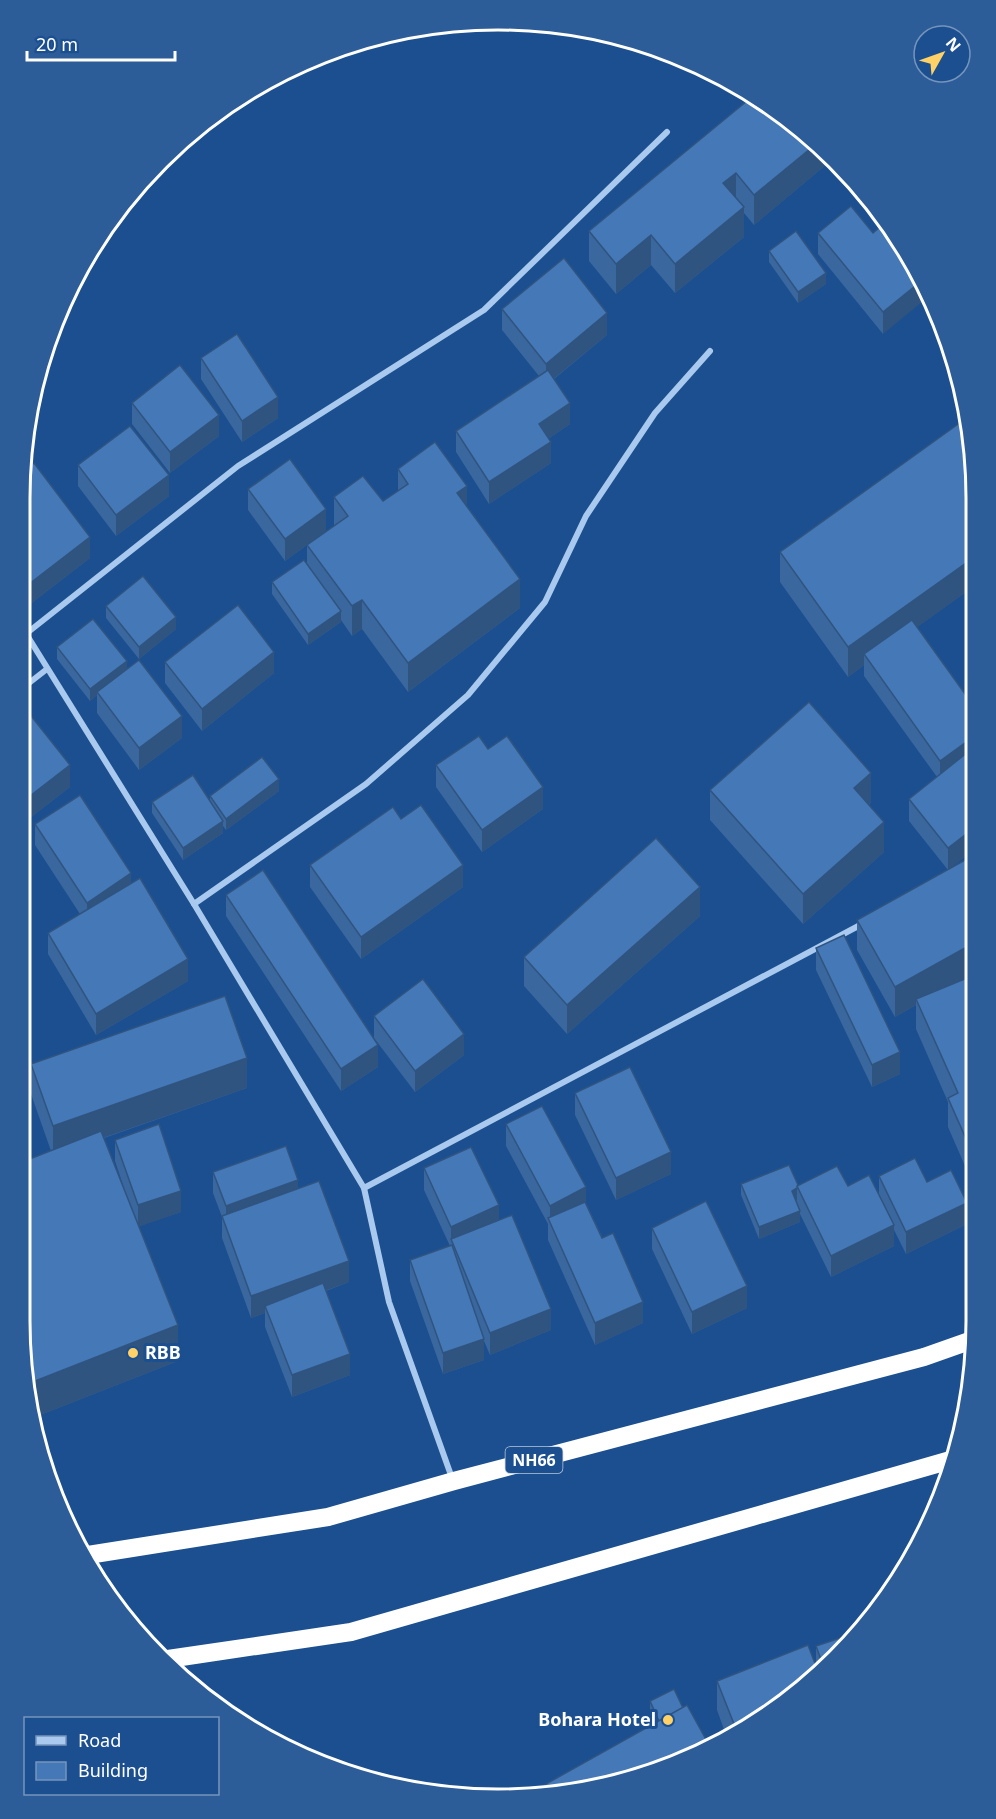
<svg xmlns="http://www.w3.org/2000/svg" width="996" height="1819" viewBox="0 0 996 1819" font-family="'Noto Sans',sans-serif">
<rect width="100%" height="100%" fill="#1b4f8f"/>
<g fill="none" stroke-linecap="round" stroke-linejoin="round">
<path stroke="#a9c9ee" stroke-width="4.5" d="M972,644L973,643"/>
<g stroke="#a9c9ee" stroke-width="6">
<path d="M20,624L194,904L364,1188L389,1302L452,1478"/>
<path d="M27,633L238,466L484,310L667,132"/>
<path d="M20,690L47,669"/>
<path d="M194,904L366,784L468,695L545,602L586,516L655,413L710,351"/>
<path d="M364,1188L864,923"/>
</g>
<g stroke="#fff" stroke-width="18">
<path d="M88,1555L328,1517L454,1481L924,1357L975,1339"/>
<path d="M168,1659L351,1632L954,1459"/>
</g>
</g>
<g fill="#3a679d">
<path d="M753,96L827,153V164L754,225L744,213V237L675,293L651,265L616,294L589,261V231Z"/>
<path d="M887,221L883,334L818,254V233H873Z"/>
<path d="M769,251L826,284L798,303L769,262Z"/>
<path d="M502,309L607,335L554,379L570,424L548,439L551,463L489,504L456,452V431L539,376L502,330Z"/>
<path d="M201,358L278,418L242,442L201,379Z"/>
<path d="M132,403L219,436L170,473L132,424Z"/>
<path d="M972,436L973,587L917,627L973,705L974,850L950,868L974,855V973L962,979L974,996L975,1189L948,1127V1102L916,1029V1005L895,1017L857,950V920L948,870L909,821V799L937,777L864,676V665L848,677L780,582V552Z"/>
<path d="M78,465L169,496L116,536L78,486Z"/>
<path d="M398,469L467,506L520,608L408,692L362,629L352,636L341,620V622L308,645L272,594V582L307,564V545L334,526V497L383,501L398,491Z"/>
<path d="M21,473L90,558L29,605L20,594Z"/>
<path d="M248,489L326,531L285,561L248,510Z"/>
<path d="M106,606L176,629L139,659L106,618Z"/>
<path d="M57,647L127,670L182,738L139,770L97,713V695L90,701L57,659Z"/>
<path d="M165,662L274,673L202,731L165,683Z"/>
<path d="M20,702L70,787L26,821L20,814Z"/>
<path d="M488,749L543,809L482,852L436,787V765Z"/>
<path d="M710,790L871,802L869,805L884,852L803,924L710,820Z"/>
<path d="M279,791L226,830L223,826V833L183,860L152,813V802L210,801V796Z"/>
<path d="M401,819L463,887L361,959L310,887V865Z"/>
<path d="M35,824L131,883L188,981L96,1035L48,954V933L80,914L35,845Z"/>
<path d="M226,895L378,1067L341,1091L226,916Z"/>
<path d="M700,916L567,1034L524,986V957Z"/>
<path d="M816,948L900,1074L872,1087L816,970Z"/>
<path d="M374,1016L464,1055L415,1092L374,1038Z"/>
<path d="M31,1064L247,1088L104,1138L125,1191L115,1161V1140L181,1212L139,1226L178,1361L35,1417L20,1321L22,1162L51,1151L31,1094Z"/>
<path d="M575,1093L671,1174L616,1200L575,1115Z"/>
<path d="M506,1124L586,1203L643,1323L595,1345L548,1240V1224L506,1146Z"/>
<path d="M424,1168L499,1220L551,1330L490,1355L484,1341V1360L443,1374L410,1281V1260L450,1246L424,1190Z"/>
<path d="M213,1172L298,1189L349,1282L326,1291L350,1375L292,1397L265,1327V1313L251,1318L222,1238V1217L213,1193Z"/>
<path d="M879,1176L927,1182L967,1224L906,1254L894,1230V1246L831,1277L800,1214V1222L759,1239L741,1195V1184L848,1186L879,1193Z"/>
<path d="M652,1228L747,1308L692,1334L652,1249Z"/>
<path d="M852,1634L813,1681L726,1735L717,1710V1681L816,1665V1646Z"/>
<path d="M650,1701L683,1708L655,1723L650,1712Z"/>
</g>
<g fill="#305480">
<path d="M816,144L827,153V164L754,225V195Z"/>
<path d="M736,173V203L723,183Z"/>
<path d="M744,207V237L675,293V264Z"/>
<path d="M651,235V265L616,294V264Z"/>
<path d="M826,273V284L798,303V292Z"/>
<path d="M920,282L928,297L883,334V312Z"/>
<path d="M607,313V335L546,385V364Z"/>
<path d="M278,397V418L242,442V421Z"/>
<path d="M570,403V424L539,445V424Z"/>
<path d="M219,415V436L170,473V452Z"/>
<path d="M551,442V463L489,504V482Z"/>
<path d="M169,475V496L116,536V515Z"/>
<path d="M467,486V515L457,493Z"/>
<path d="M326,509V531L285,561V539Z"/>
<path d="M90,537V558L29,605V584Z"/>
<path d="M973,558V587L869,662L864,654V665L848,677V647Z"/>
<path d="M520,579V608L408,692V663Z"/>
<path d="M362,600V629L352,636V606Z"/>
<path d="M341,611V622L308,645V634Z"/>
<path d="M176,617V629L139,659V647Z"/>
<path d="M274,652V673L202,731V709Z"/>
<path d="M127,661V672L97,692V695L90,701V689Z"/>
<path d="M182,716V738L139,770V748Z"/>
<path d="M973,737L974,758L940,782V761Z"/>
<path d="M70,765V787L26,821V799Z"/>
<path d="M871,773V802L854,818V788Z"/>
<path d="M279,779V791L226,830V819Z"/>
<path d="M543,787V809L482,852V830Z"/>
<path d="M223,821V833L183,860V848Z"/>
<path d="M884,822V852L803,924V894Z"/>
<path d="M974,828V850L948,870V848Z"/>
<path d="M463,865V887L361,959V937Z"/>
<path d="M131,873V894L87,924V903Z"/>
<path d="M700,887V916L567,1034V1005Z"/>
<path d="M974,943V973L918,1004L916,999V1005L895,1017V987Z"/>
<path d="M188,959V981L96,1035V1014Z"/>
<path d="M464,1034V1055L415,1092V1071Z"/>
<path d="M378,1045V1067L341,1091V1069Z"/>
<path d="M900,1052V1074L872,1087V1065Z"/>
<path d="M247,1058V1088L53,1155V1126Z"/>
<path d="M671,1152V1174L616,1200V1178Z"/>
<path d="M298,1180V1201L226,1227V1206Z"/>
<path d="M586,1187V1209L550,1222V1206Z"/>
<path d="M797,1188V1200L792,1202V1191Z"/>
<path d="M181,1191V1212L138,1227V1205Z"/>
<path d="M967,1203V1224L906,1254V1232Z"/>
<path d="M499,1205V1226L451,1240V1227Z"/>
<path d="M800,1211V1222L759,1239V1227Z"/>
<path d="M894,1225V1246L831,1277V1256Z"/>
<path d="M349,1261V1282L267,1312L265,1306V1313L251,1318V1296Z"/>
<path d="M747,1286V1308L692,1334V1312Z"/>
<path d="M643,1302V1323L595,1345V1323Z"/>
<path d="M551,1309V1330L490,1355V1333Z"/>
<path d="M178,1325V1361L35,1417L30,1383Z"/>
<path d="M484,1339V1360L443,1374V1353Z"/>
<path d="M350,1354V1375L292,1397V1375Z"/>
</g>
<g fill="#4478b7" stroke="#305480" stroke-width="1.5">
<path d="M753,96L816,144L754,195L736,173L723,183L744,207L675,264L651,235L616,264L589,231Z"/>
<path d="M851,206L873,233L887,221L896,232L920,282L883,312L818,233Z"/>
<path d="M796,231L826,273L798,292L769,251Z"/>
<path d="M564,258L607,313L546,364L502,309Z"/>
<path d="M237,334L278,397L242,421L201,358Z"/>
<path d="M180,365L219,415L170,452L132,403Z"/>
<path d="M548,370L570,403L539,424L551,442L489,482L456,431Z"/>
<path d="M968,417L972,436L973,558L848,647L780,552Z"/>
<path d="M130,426L169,475L116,515L78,465Z"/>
<path d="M435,442L467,486L457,493L520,579L408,663L362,600L352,606L307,545L348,516L334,497L363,476L383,501L408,484L398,469Z"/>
<path d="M290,459L326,509L285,539L248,489Z"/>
<path d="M34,463L90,537L29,584L20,573L21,473Z"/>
<path d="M304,560L341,611L308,634L272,582Z"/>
<path d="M143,576L176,617L139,647L106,606Z"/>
<path d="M238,605L274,652L202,709L165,662Z"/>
<path d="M93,619L127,661L90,689L57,647Z"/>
<path d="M912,620L973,705V737L940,761L864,654Z"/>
<path d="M139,660L182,716L139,748L97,692Z"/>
<path d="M20,702L70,765L26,799L20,792Z"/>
<path d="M809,702L871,773L854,788L884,822L803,894L710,790Z"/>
<path d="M479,736L488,749L507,736L543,787L482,830L436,765Z"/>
<path d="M973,748L974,828L948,848L909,799Z"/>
<path d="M262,757L279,779L226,819L210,796Z"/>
<path d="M193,775L223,821L183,848L152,802Z"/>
<path d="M80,795L131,873L87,903L35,824Z"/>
<path d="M421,805L463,865L361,937L310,865L393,807L401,819Z"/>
<path d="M656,838L700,887L567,1005L524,957Z"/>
<path d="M974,855V943L895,987L857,920Z"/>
<path d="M263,870L378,1045L341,1069L226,895Z"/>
<path d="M140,878L188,959L96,1014L48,933Z"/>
<path d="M844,935L900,1052L872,1065L816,948Z"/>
<path d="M967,978L974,996L975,1159L948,1098L958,1093L916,999Z"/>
<path d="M423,979L464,1034L415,1071L374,1016Z"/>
<path d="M225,996L247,1058L53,1126L31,1064Z"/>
<path d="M630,1067L671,1152L616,1178L575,1093Z"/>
<path d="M542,1106L586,1187L550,1206L506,1124Z"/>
<path d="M159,1124L181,1191L138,1205L115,1140Z"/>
<path d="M101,1131L178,1325L30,1383L20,1321V1157L22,1162Z"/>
<path d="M286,1146L298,1180L226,1206L213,1172Z"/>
<path d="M471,1147L499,1205L451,1227L424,1168Z"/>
<path d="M915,1158L927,1182L951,1170L967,1203L906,1232L879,1176Z"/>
<path d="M789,1165L798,1185L797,1188L792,1191L800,1211L759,1227L741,1184Z"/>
<path d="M837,1166L848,1186L869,1175L894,1225L831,1256L797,1186Z"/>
<path d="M319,1181L349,1261L251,1296L222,1216Z"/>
<path d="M706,1201L747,1286L692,1312L652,1228Z"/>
<path d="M585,1202L602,1238L613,1233L643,1302L595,1323L548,1218Z"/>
<path d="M512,1215L551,1309L490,1333L451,1239Z"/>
<path d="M452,1245L484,1339L443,1353L410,1260Z"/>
<path d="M323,1283L350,1354L292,1375L265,1306Z"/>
<path d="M852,1634L824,1668L816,1646Z"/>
<path d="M808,1645L819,1674L813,1681L736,1729L717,1681Z"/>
<path d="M674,1689L683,1708L659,1721L650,1701Z"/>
<path d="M687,1705L709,1745L681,1763L529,1798H521Z"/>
<path d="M470,1789L472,1793L464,1792Z"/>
</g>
<g fill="#ffd166" stroke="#1b4f8f" stroke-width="2">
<circle cx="133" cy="1353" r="6"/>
<circle cx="668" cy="1720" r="6"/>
</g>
<g text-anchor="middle" stroke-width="6" stroke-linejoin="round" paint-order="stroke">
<rect fill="#1b4f8f" stroke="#bbcadd" stroke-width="1.5" x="505.5" y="1447" width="57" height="26" rx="4.5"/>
<g font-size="16" font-weight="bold" fill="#fff">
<text x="534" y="1466">NH66</text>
</g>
<g font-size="18" font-weight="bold" fill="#fff" stroke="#1b4f8f" text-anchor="start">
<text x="145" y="1359">RBB</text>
<text x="656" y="1726" text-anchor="end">Bohara Hotel</text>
</g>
</g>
<path d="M0 0H996V1819H0ZM498 30H498A468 468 0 0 1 966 498V1321A468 468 0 0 1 498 1789H498A468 468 0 0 1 30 1321V498A468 468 0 0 1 498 30Z" fill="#2d5d98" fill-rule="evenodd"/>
<path fill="none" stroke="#fff" stroke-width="3" d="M498 30H498A468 468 0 0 1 966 498V1321A468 468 0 0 1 498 1789H498A468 468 0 0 1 30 1321V498A468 468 0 0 1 498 30Z"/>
<rect x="24" y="1717" width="195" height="78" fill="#1b4f8f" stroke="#7695bc" stroke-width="1.5"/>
<rect x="36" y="1736" width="30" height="9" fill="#a9c9ee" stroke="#7695bc" stroke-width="1.5"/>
<text x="78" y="1747" font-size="18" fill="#ffffff">Road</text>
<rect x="36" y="1762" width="30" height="18" fill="#4478b7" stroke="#7695bc" stroke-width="1.5"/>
<text x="78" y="1777" font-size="18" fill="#ffffff">Building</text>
<g transform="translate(942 54) rotate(50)"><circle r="28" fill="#1b4f8f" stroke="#7695bc" stroke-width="1.5"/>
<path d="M0-4.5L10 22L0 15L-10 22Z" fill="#ffd166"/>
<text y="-9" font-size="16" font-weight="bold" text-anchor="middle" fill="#ffffff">N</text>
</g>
<path d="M27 51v9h148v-9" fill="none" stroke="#ffffff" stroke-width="3"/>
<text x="36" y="51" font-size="18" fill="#ffffff" stroke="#1b4f8f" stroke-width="4.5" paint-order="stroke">20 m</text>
</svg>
